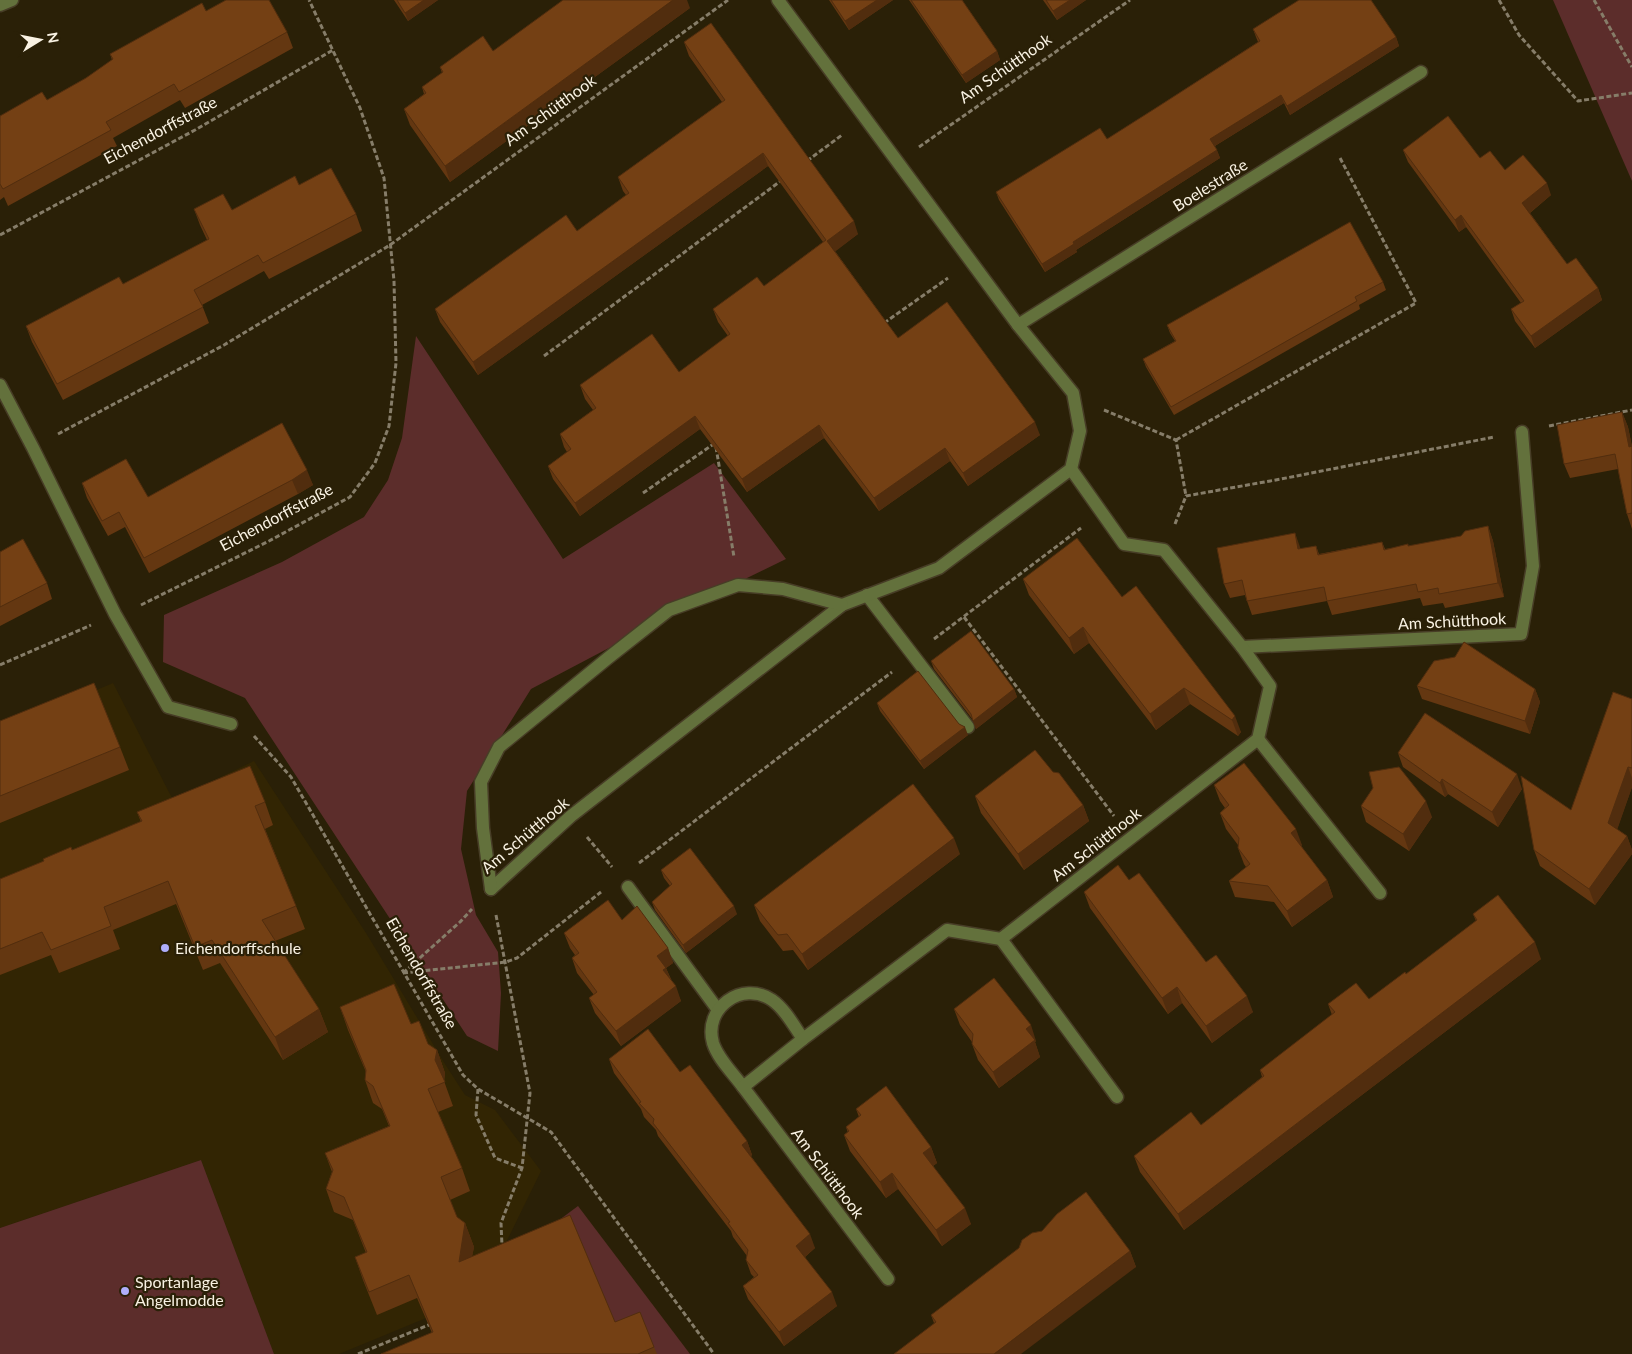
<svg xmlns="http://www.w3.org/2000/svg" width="1632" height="1354" viewBox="0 0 1632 1354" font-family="Lato,sans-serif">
<rect width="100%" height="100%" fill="#2a2007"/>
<path fill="#322503" d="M113,683L173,800L254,761L366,933L445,1064L465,1095L495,1110L541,1171L493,1269L494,1290L339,1354H274L201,1160L0,1228V731Z"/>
<g fill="#5c2d2b">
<path d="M1553,0H1632V181Z"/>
<path d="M416,336L563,559L714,463L786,559L681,610L531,689L467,791L461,849L476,915L498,952L501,993L498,1051L467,1036L245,698L163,662L164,615L282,562L364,517L388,480L402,438Z"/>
<path d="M201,1160L274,1354H0V1228Z"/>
<path d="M578,1206L690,1354H530L493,1269Z"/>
</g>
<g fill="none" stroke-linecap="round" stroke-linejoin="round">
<defs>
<g id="minor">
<path d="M0,5L12,0"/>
<path d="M1018,325L1421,72"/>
<path d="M0,385L33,448L115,614L168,707L231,724"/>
<path d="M867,595L968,727"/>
<path d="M1242,647L1521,634L1533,566L1522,432"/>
<path d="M1258,739L1380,893"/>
<path d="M628,887L718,1010"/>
<path d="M491,889L571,816L842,605L939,568L1071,469L1080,431L1073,393L1018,325L778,0"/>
<path d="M491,889L483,828L481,782L499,747L608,658L669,610L738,585L783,589L842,605"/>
<path d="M1001,939L1117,1097"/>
<path d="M743,1087C733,1073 718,1059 713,1043C703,1008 742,980 772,1000C785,1009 794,1026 803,1039"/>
<path d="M888,1279L743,1087L803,1039L947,930L1001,939L1258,739L1270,686L1242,647L1164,550L1124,544L1071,469"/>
</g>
</defs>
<use href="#minor" stroke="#473d26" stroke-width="15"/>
<g stroke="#867d69" stroke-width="3" stroke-dasharray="5 2.5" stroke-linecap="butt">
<path d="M1499,0L1519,35L1578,101L1632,93"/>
<path d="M1594,0L1632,67"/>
<path d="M919,147L1130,0"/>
<path d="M807,161L842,135"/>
<path d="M0,235L195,130L333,50"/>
<path d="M884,323L948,278"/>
<path d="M544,356L782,180"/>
<path d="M1104,410L1176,440L1186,496"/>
<path d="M1549,426L1632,410"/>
<path d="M58,434L224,345L390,245L728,0"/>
<path d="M1176,440L1416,303L1339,156"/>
<path d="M716,447L734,557"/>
<path d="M643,493L715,443"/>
<path d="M1175,524L1186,496L1281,479L1494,437"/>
<path d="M141,605L269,541L350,497L375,463L389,426L396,363L394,281L384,178L360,108L309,0"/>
<path d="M964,617L1114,816"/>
<path d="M934,639L1081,528"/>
<path d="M0,665L91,625"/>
<path d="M254,736L291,777L463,1075L478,1089L551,1132L714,1354"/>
<path d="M587,837L612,867"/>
<path d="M639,863L892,672"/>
<path d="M496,915L530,1093L522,1168L501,1223L502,1246"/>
<path d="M403,973L506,962L517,958L601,892"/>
<path d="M403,973L460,922L472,909"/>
<path d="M478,1089L476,1115L495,1158L522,1168"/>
<path d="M358,1354L431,1324"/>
</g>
<use href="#minor" stroke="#63713c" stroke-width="12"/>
</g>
<g fill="#643711">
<path d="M394,0H438L408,21Z"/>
<path d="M829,0H893L849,30Z"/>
<path d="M909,0H962L997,51L1000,60L966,83Z"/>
<path d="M1043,0H1086L1057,20Z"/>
<path d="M690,8L450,182L410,125L404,109L424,94L422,87L442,73L440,67L493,51Z"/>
<path d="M206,11L287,32L293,48L185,108L180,100L113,138L117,146L8,206L4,197L0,200V116L47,100L86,78L112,60L110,54Z"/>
<path d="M1253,29L1396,37L1399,46L1290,115L1284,103L1215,146L1220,158L1076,250L1077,252L1045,272L999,200L996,192L1107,139L1159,106L1258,42L1256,37Z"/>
<path d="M684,42L858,234L835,251L898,338L1040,435L968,486L950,461L879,511L824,438L747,492L700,429L580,516L553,479L548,466L567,452L564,447L560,434L593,410L585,399L580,385L679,372L728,336L718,322L713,309L764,286L823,242L768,166L478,375L440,322L435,309L577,231L626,195L623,191L618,177L722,102L689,56Z"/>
<path d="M1403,150L1480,158L1505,170L1551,195L1530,213L1567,264L1598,288L1602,300L1535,348L1515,321L1511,309L1521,303L1466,227L1459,232L1408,162Z"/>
<path d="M299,185L356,214L362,231L269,279L264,271L202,305L209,323L63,400L32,342L26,326L123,284L207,240L200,225L194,209L232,210Z"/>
<path d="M1383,282L1386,290L1359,305L1360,309L1174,415L1146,367L1143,359L1175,341L1170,333L1167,325Z"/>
<path d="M1622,412L1628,427L1632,446V529L1627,514L1618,469L1570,478L1564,464Z"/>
<path d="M282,423L313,485L298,494L149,573L125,527L108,536L87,498L82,483L148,497Z"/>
<path d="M1488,526L1493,541L1504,597L1445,608L1443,603L1423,606L1420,598L1332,615L1327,601L1252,615L1247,601L1245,595L1230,598L1224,584L1300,549L1316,546L1319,554L1382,542L1385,549L1409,546L1461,536Z"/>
<path d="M0,552L47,583L52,599L0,626Z"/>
<path d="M1023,579L1122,597L1136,586L1241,732L1238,736L1190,704L1156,730L1089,643L1074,654L1029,595Z"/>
<path d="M931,661L1014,689L1017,697L976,729L973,720L934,669Z"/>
<path d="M1417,686L1535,689L1540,702L1530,734L1422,699Z"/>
<path d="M1632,699V787L1617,829L1627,836L1632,850V854L1595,905L1540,866L1534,850L1571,810Z"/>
<path d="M877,703L968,735L924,769L880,711Z"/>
<path d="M0,721L120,747L129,770L0,823Z"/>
<path d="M1398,753L1522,789L1498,827L1448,794L1445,797L1403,767Z"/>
<path d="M1214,785L1302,845L1301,846L1327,880L1333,897L1292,927L1274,902L1235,897L1229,881L1246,867L1244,864L1238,848V845L1226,829L1220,813L1225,808L1220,801Z"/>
<path d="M975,796L1083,805L1089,821L1024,870L981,813Z"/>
<path d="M265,802L273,825L265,829L296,906L305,929L275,941L319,1009L328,1032L283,1060L220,963L203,970L176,904L113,930L120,949L59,973L51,955L0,975V879L141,822L137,812Z"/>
<path d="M1361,806L1432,817L1409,851L1366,822Z"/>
<path d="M960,854L808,970L793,950L783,951L760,921L754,905Z"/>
<path d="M661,870L737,914L686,953L655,910L652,902L670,886L664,878Z"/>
<path d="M1129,880L1253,1012L1212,1043L1182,1003L1168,1014L1090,908L1084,892Z"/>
<path d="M1473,914L1541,959L1184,1230L1140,1172L1134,1156L1201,1125L1262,1077L1260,1070L1332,1015L1328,1004L1369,999L1406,974L1476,921Z"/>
<path d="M622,920L668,948L673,963L666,968L681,1001L621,1046L595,1013L589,998L594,995L577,973L572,958L575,955L570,948L564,933Z"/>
<path d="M340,1007L411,1024L428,1044L437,1050L445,1073L444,1081L453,1106L438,1112L462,1168L470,1191L450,1200L457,1217L465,1223L474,1247L472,1256L615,1322L654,1347L657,1354H381L432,1333L417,1298L377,1315L363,1280L355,1257L366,1253L353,1220L334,1212L326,1189L332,1172L325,1153L389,1126L382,1109L373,1103L365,1080L366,1072L348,1030Z"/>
<path d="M954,1009L1036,1041L1035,1042L1040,1057L999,1088L978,1060L972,1044V1042L960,1025Z"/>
<path d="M609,1059L680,1072L747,1141L752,1155L751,1156L815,1248L805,1257L837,1306L784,1346L748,1299L743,1286L754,1277L751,1274L746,1260L747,1256L733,1237L731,1231L658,1136L656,1130L644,1117L641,1109L614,1073Z"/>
<path d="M856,1109L931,1147L937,1163L933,1166L971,1224L942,1246L898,1189L886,1198L850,1151L844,1135L848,1133L846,1127L859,1117Z"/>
<path d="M1130,1251L1136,1267L934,1323L931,1315Z"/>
</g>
<g fill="#512d0e">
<path d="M424,0H438L408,21L405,13Z"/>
<path d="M673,0H687L690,8L450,182L445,166Z"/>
<path d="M877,0H893L849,30L845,21Z"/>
<path d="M1070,0H1086L1057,20L1053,11Z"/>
<path d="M1396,37L1399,46L1290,115L1287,106Z"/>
<path d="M997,51L1000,60L966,83L962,75Z"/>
<path d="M1281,95L1284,103L1213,147L1210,139Z"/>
<path d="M1217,150L1220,158L1076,250L1077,252L1045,272L1042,264L1073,242Z"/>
<path d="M763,153L768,166L478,375L473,362Z"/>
<path d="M1547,183L1551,195L1527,215L1522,203Z"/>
<path d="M1461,215L1466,227L1459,232L1455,220Z"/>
<path d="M854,221L858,234L832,254L827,241Z"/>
<path d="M1598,288L1602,300L1535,348L1531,336Z"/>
<path d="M1622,412L1628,427L1632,448L1629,447Z"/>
<path d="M695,416L700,429L580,516L575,503Z"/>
<path d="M1035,422L1040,435L968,486L963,473Z"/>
<path d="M819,425L824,438L747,492L742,479Z"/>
<path d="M945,448L950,461L879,511L874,498Z"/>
<path d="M307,470L313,485L298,494L292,480Z"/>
<path d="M1488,526L1493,541L1504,597L1498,583Z"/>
<path d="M1295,533L1300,547L1304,563L1298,549Z"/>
<path d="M1083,627L1089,643L1074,654L1069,638Z"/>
<path d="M1184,688L1190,704L1156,730L1150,714Z"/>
<path d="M1014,689L1017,697L976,729L973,721Z"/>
<path d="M1535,689L1540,702L1530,734L1525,721Z"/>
<path d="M1235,716L1241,732L1238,736L1232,720Z"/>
<path d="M965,727L968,735L924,769L920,761Z"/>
<path d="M1628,767L1632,778V787L1614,839L1608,823Z"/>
<path d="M1517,774L1522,789L1498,827L1492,812Z"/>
<path d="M1442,779L1448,794L1445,797L1440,783Z"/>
<path d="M1426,801L1432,817L1409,851L1403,834Z"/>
<path d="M1083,805L1089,821L1024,870L1018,854Z"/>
<path d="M1296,829L1302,845L1297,849L1291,833Z"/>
<path d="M1627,836L1632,850V854L1595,905L1589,889Z"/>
<path d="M954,838L960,854L808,970L802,954Z"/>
<path d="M1327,880L1333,897L1292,927L1287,911Z"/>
<path d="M734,906L737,914L686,953L683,945Z"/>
<path d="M1535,942L1541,959L1184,1230L1178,1214Z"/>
<path d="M668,948L673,963L666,968L672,983L669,985L657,956Z"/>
<path d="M676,986L681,1001L621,1046L616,1031Z"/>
<path d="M1177,987L1182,1003L1168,1014L1162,998Z"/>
<path d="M1247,996L1253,1012L1212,1043L1206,1026Z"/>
<path d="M319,1009L328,1032L283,1060L275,1037Z"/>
<path d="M1031,1025L1036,1041L1035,1042L1040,1057L999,1088L993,1072L1026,1029Z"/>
<path d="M437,1050L445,1073L444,1083L435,1060Z"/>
<path d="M747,1141L752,1155L747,1158L742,1145Z"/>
<path d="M931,1147L937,1163L929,1169L923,1153Z"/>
<path d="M892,1173L898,1189L886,1198L880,1182Z"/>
<path d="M965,1208L971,1224L942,1246L936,1230Z"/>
<path d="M465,1223L474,1247L467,1285L459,1262Z"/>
<path d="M810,1234L815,1248L801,1260L796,1246Z"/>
<path d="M1130,1251L1136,1267L1021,1354H994Z"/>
<path d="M832,1292L837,1306L784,1346L779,1332Z"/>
</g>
<g fill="#744014" stroke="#512d0e">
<path d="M226,0H269L287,32L179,92L174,84L106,122L111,130L3,189L0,184V116L42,92L47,100L86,78L113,59L110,54L202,3L206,11Z"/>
<path d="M397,0H424L405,13Z"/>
<path d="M563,0H673L445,166L404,109L426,93L422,87L443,72L440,67L483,36L493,51Z"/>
<path d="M831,0H877L845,21Z"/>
<path d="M911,0H962L997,51L962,75Z"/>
<path d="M1046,0H1070L1053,11Z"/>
<path d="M1299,0H1371L1396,37L1287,106L1281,95L1210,139L1217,150L1073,242L1074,244L1042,264L996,192L1100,128L1107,139L1159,106L1260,41L1253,29Z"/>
<path d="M711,23L854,221L827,241L898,338L947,302L1035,422L963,473L945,448L874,498L819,425L742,479L695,416L575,503L548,466L571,449L560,434L596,408L580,385L652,334L679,372L730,334L713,309L757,277L764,286L826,240L763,153L473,362L435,309L566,215L577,231L629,193L618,177L725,100L684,42Z"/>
<path d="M1448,116L1480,158L1490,151L1505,170L1523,155L1547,183L1522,203L1567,264L1576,258L1598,288L1531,336L1511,309L1524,301L1461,215L1455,220L1403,150Z"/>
<path d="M331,168L356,214L263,263L258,255L194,290L203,307L57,384L26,326L119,277L123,284L209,239L194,209L223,194L232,210L295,176L299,185Z"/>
<path d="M1350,222L1383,282L1355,297L1357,301L1171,407L1143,359L1176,341L1167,325Z"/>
<path d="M1622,412L1629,447L1632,446V513L1627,514L1615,454L1564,464L1557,425Z"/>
<path d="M282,423L307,470L292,480L144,558L119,512L102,521L82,483L126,459L148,497Z"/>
<path d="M1488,526L1498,583L1439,594L1438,588L1418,592L1416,584L1327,601L1324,587L1247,601L1242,580L1224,584L1217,548L1295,533L1298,549L1316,546L1318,555L1382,542L1384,550L1408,544V546L1461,536L1465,531Z"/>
<path d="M1077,538L1122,597L1136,586L1235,716L1232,720L1184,688L1150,714L1083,627L1069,638L1023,579Z"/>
<path d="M23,539L47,583L0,607V552Z"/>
<path d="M971,631L1014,689L973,721L971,714L931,661Z"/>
<path d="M1464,642L1535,689L1525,721L1417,686L1434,661L1455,657Z"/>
<path d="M918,671L959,724L965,727L920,761L877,703Z"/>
<path d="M94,683L120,747L0,796V721Z"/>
<path d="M1613,692L1632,699V768L1628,767L1608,823L1627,836L1589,889L1534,850L1521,776L1571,810Z"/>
<path d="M1425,713L1517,774L1492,812L1442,779L1440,783L1398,753Z"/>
<path d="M1035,750L1053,772L1059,773L1083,805L1018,854L975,796Z"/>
<path d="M1244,763L1296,829L1291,833L1327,880L1287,911L1268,886L1229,881L1250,864L1238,848L1239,838L1220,813L1229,805L1214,785Z"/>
<path d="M250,766L265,802L255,806L296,906L262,920L319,1009L275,1037L212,940L195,947L168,881L104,907L111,926L51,950L42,932L0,949V879L44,861L43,859L71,847L72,850L142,821L137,812Z"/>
<path d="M1399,767L1426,801L1403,834L1361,806L1373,788L1369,772Z"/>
<path d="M913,784L954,838L802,954L787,934L778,935L754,905Z"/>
<path d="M690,848L734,906L683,945L652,902L672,884L661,870Z"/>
<path d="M1118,865L1129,880L1139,873L1206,962L1216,955L1247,996L1206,1026L1177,987L1162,998L1084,892Z"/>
<path d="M1498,895L1535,942L1178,1214L1134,1156L1191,1112L1201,1125L1264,1076L1260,1070L1335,1012L1328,1004L1356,983L1369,999L1405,972L1406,974L1477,920L1473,914Z"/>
<path d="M608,900L622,920L637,906L668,948L657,956L666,968L663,970L676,986L616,1031L589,998L597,992L572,958L579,953L564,933Z"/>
<path d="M994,978L1031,1025L1026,1029L1035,1040L993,1072L972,1044L973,1034L954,1009Z"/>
<path d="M394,984L411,1024L419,1021L428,1044L437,1050L435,1060L445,1082L428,1089L462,1168L441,1177L457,1217L465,1223L459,1262L570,1215L615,1322L640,1312L654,1347L638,1354H381L433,1332L409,1275L369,1292L355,1257L367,1252L344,1197L326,1189L333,1170L325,1153L390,1126L373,1086L365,1080L366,1070L340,1007Z"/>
<path d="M648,1029L680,1072L690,1065L747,1141L742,1145L810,1234L796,1246L832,1292L779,1332L743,1286L758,1275L746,1260L748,1250L728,1223L730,1222L653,1123L654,1119L639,1103L641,1102L609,1059Z"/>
<path d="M886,1086L931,1147L923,1153L965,1208L936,1230L892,1173L880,1182L844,1135L849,1131L846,1127L861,1115L856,1109Z"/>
<path d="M1086,1192L1130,1251L994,1354H894L936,1322L931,1315L1019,1248L1022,1240L1032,1233L1042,1231L1057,1214Z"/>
</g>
<g fill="#afaefa" stroke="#2a2007" stroke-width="2">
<circle cx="165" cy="948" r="5"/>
<circle cx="125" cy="1291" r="5"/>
</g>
<g text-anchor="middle" stroke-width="4.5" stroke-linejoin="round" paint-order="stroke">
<g font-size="16" fill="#f9f2e3" stroke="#2a2007">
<text transform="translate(1005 68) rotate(-35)" y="6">Am Schütthook</text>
<text transform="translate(550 110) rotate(-36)" y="6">Am Schütthook</text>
<text transform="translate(160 130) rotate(-28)" y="6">Eichendorffstraße</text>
<text transform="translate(1210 185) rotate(-32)" y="6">Boelestraße</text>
<text transform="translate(276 517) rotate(-28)" y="6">Eichendorffstraße</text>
<text transform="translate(1452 621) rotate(-3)" y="6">Am Schütthook</text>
<text transform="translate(525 835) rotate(-40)" y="6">Am Schütthook</text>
<text transform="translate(1096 844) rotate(-38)" y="6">Am Schütthook</text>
<text transform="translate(422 973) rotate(60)" y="6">Eichendorffstraße</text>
<text transform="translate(828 1173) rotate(53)" y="6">Am Schütthook</text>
</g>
<g font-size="16" fill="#f9f2e3" stroke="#2a2007" text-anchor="start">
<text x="175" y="954">Eichendorffschule</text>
<text x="135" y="1288">Sportanlage<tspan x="135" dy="18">Angelmodde</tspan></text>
</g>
</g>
<g transform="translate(40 40) rotate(80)" stroke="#2a2007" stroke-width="4" paint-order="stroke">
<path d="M0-4L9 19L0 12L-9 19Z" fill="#f9f2e3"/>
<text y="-8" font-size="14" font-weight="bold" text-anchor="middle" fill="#f9f2e3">N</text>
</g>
</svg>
